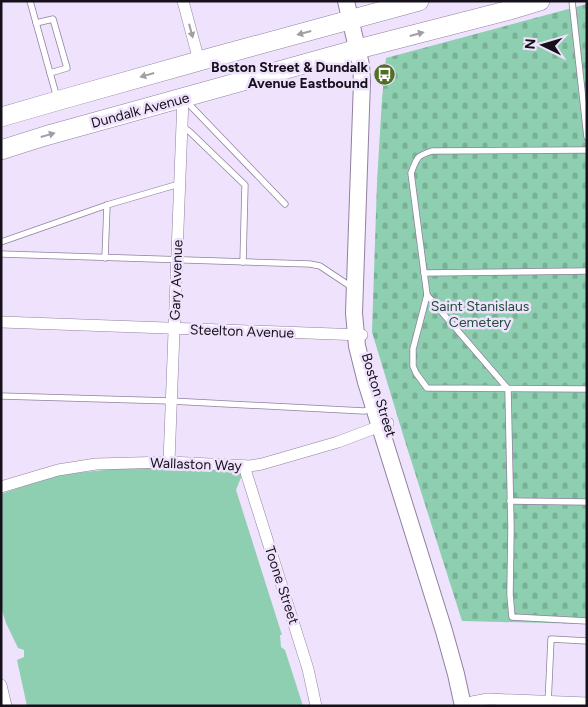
<svg xmlns="http://www.w3.org/2000/svg" width="588" height="707" viewBox="0 0 588 707" font-family="Figtree,sans-serif">
<defs>
<pattern id="cemetery-stones" width="16" height="16" patternUnits="userSpaceOnUse" patternTransform="scale(1.25)"><rect width="16" height="16" fill="#8dcfb0"/><path d="M2 7V4a2 2 0 0 1 4 0v3zM10 15v-3a2 2 0 0 1 4 0v3z" fill="#79b197"/></pattern>
</defs>
<rect width="100%" height="100%" fill="#efe2fc"/>
<path fill="#8dcfb0" d="M132,467L165,469L238,470L242,472V475L236,490L282,635H280L281,647L285,650L303,706H27L17,660L24,657V650L18,648L6,623L1,607V494L44,479L66,474Z"/>
<path fill="url(#cemetery-stones)" d="M587,4V624L462,621L404,438L372,332L377,183L382,98L386,58Z"/>
<g fill="none" stroke-linecap="round" stroke-linejoin="round">
<defs>
<g id="lane">
<path d="M30,1L57,98"/>
<path d="M572,1L587,137"/>
<path d="M36,23L53,19L67,68L50,73"/>
<path d="M186,101L285,204"/>
<path d="M182,126L190,132L245,185L243,262"/>
<path d="M587,150L432,151C416,156 417,158 411,173L427,295L413,349V366L416,373L427,388L587,389"/>
<path d="M1,242L107,205L179,184"/>
<path d="M1,254L310,264L320,266L353,288"/>
<path d="M105,258L107,205"/>
<path d="M424,273L587,271"/>
<path d="M427,295L508,389L511,527L510,595L512,617L587,621"/>
<path d="M1,396L171,401L364,411L372,409"/>
<path d="M510,501L587,502"/>
<path d="M548,704L551,639L587,641"/>
</g>
<g id="street">
<path d="M183,1L199,61"/>
<path d="M1,322L362,335"/>
<path d="M169,462L183,98"/>
<path d="M244,466L308,669L316,706"/>
<path d="M1,487L58,470L96,464L169,462L250,466L262,464L338,442L388,423"/>
<path d="M1,685L6,706"/>
<path d="M472,702L488,699L587,703"/>
</g>
<path id="secondary" d="M346,1L361,65L362,81L354,313L357,346L366,382L444,631L456,674L463,706"/>
<g id="primary">
<path d="M1,117L60,100L199,61L419,1"/>
<path d="M1,150L45,136L358,49L510,10L540,1"/>
</g>
</defs>
<use href="#lane" stroke="#91819f" stroke-width="7"/>
<use href="#street" stroke="#91819f" stroke-width="12"/>
<use href="#secondary" stroke="#91819f" stroke-width="18"/>
<use href="#primary" stroke="#91819f" stroke-width="20"/>
<use href="#lane" stroke="#fff" stroke-width="5.5"/>
<use href="#street" stroke="#fff" stroke-width="11"/>
<use href="#secondary" stroke="#fff" stroke-width="16"/>
<use href="#primary" stroke="#fff" stroke-width="19"/>
</g>
<defs><path id="oneway-solid" d="M-6-.8H1V-3.2L6.5 0L1 3.2V.8H-6Z" transform="scale(1.25)"/></defs>
<g fill="#a29fa4">
<use href="#oneway-solid" transform="translate(191 31) rotate(75)"/>
<use href="#oneway-solid" transform="translate(304 33) rotate(165)"/>
<use href="#oneway-solid" transform="translate(417 34) rotate(-15)"/>
<use href="#oneway-solid" transform="translate(147 75) rotate(164)"/>
<use href="#oneway-solid" transform="translate(48 135) rotate(-16)"/>
</g>
<defs>
<symbol id="bus-disc" viewBox="-11 -11 22 22"><circle r="9.5" fill="#517025" stroke="#efe2fc"/><path d="M-5-6H5V4H4V6H2V4H-2V6H-4V4H-5ZM-3.5-4V0h7V-4ZM-3.5 1.2v1.5H-2V1.2ZM2 1.2v1.5H3.5V1.2Z" fill="#fff"/></symbol>
</defs>
<g fill-rule="evenodd">
<use href="#bus-disc" x="372" y="62" width="25" height="25"/>
</g>
<g text-anchor="middle" stroke-width="5" stroke-linejoin="round" paint-order="stroke">
<g font-size="14" font-weight="bold" fill="#16101b" stroke="#efe2fc" text-anchor="end">
<text x="368" y="72">Boston Street &amp; Dundalk<tspan x="368" dy="16">Avenue Eastbound</tspan></text>
</g>
<g font-size="14" fill="#16101b" stroke="#efe2fc">
<text transform="translate(140 110) rotate(-15)" y="5">Dundalk Avenue</text>
<text transform="translate(176 280) rotate(-88)" y="5">Gary Avenue</text>
<text transform="translate(242 331) rotate(2)" y="5">Steelton Avenue</text>
<text transform="translate(379 395) rotate(73)" y="5">Boston Street</text>
<text transform="translate(196 464) rotate(2)" y="5">Wallaston Way</text>
<text transform="translate(282 585) rotate(72)" y="5">Toone Street</text>
</g>
<g font-size="14" fill="#1f4e3a" stroke="#efe2fc">
<text x="480" y="311">Saint Stanislaus<tspan x="480" dy="16">Cemetery</tspan></text>
</g>
</g>
<rect width="588" height="707" fill="none" stroke="#16101b" stroke-width="5"/>
<g transform="translate(543 45) rotate(275)" stroke="#efe2fc" stroke-width="4" paint-order="stroke">
<path d="M0-4L9 19L0 12L-9 19Z" fill="#16101b"/>
<text y="-8" font-size="14" font-weight="bold" text-anchor="middle" fill="#16101b">N</text>
</g>
</svg>
